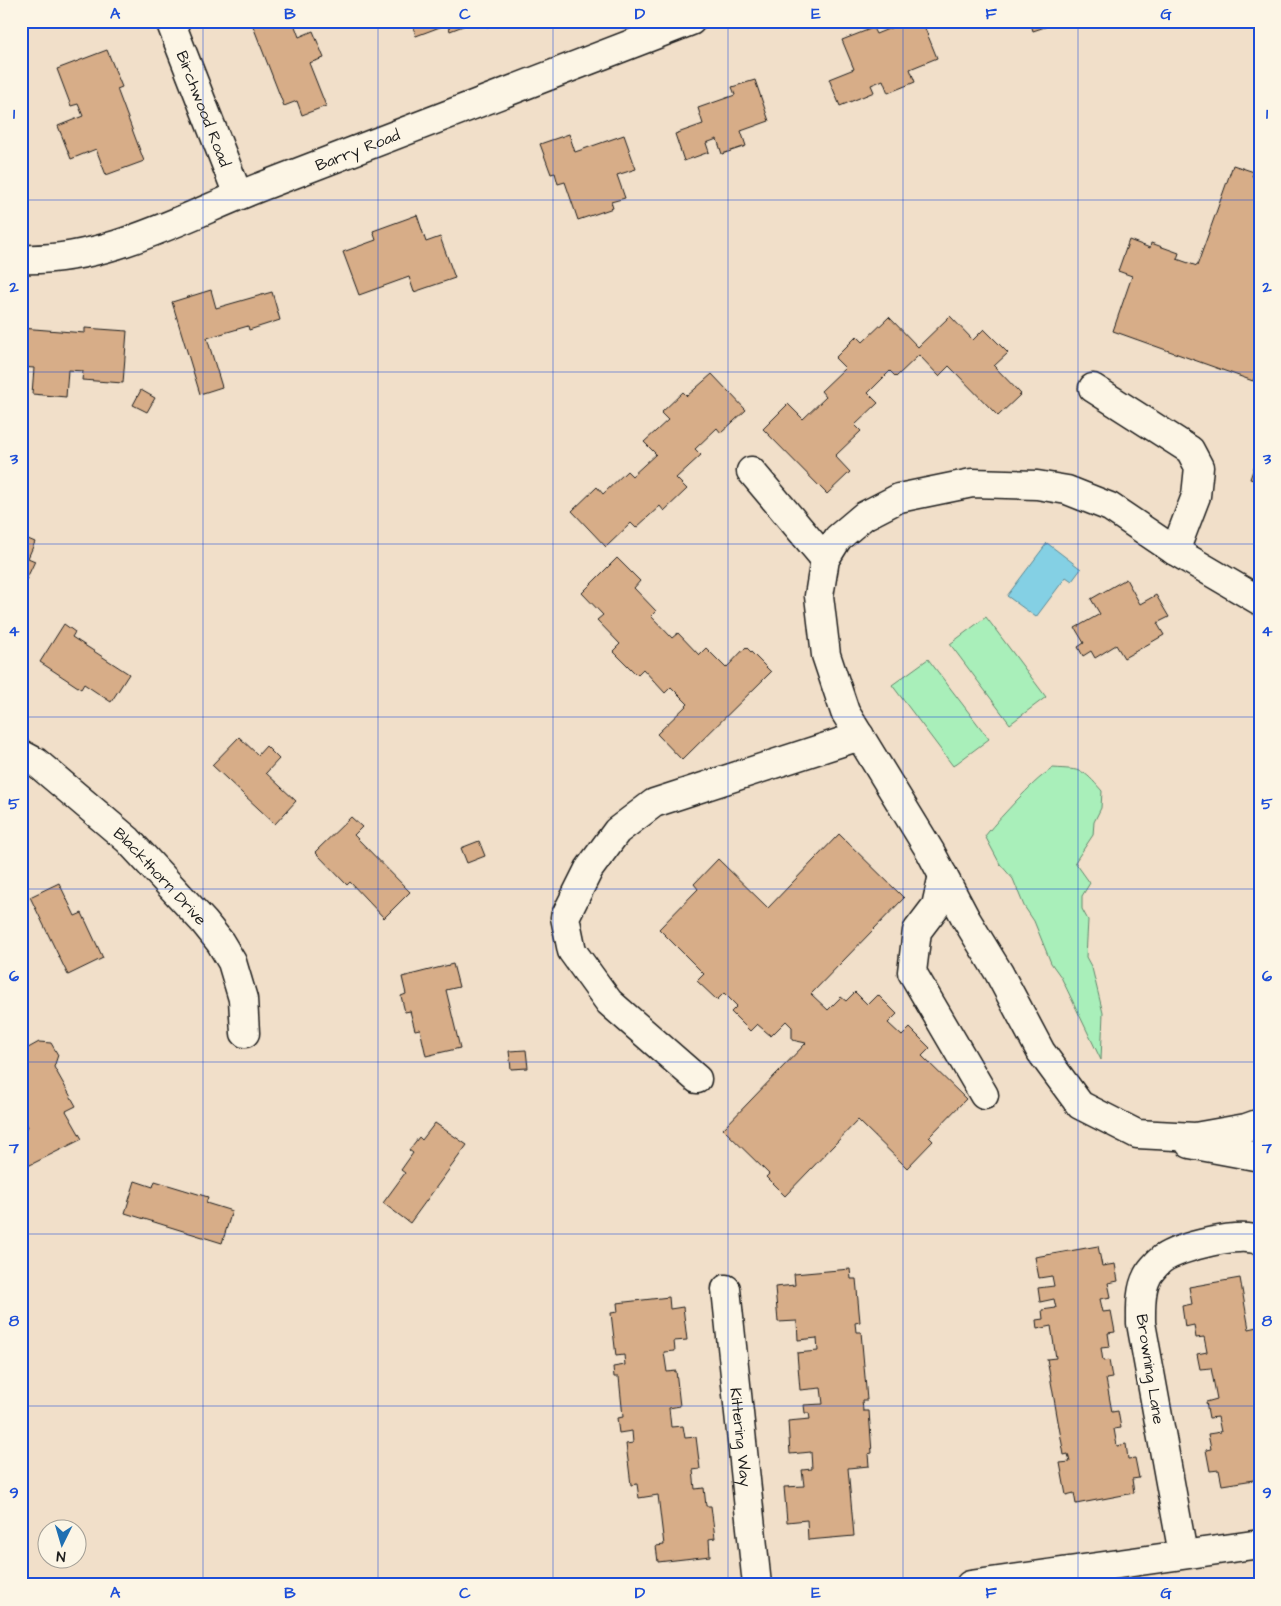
<svg xmlns="http://www.w3.org/2000/svg" width="1281" height="1606" viewBox="0 0 1281 1606" font-family="'Architects Daughter',sans-serif">
<rect width="100%" height="100%" fill="#f1dfc9"/>
<filter id="ink" filterUnits="userSpaceOnUse"><feTurbulence type="fractalNoise" baseFrequency=".02" numOctaves="2"/><feDisplacementMap in="SourceGraphic" scale="10" xChannelSelector="R" yChannelSelector="G"/><feConvolveMatrix kernelMatrix="1 2 1 2 8 2 1 2 1" color-interpolation-filters="sRGB"/></filter>
<g filter="url(#ink)">
<g fill="#a9efba" stroke="#62866b">
<path d="M986,617L1046,697L1010,724L950,644Z"/>
<path d="M928,659L989,739L953,766L892,685Z"/>
<path d="M1053,768C1083,770 1082,768 1102,791L1101,808L1094,822L1093,835L1075,862L1090,883L1082,896V909L1088,920L1086,957L1092,968L1103,1013L1101,1060L1061,977L1051,963L1034,921L1024,906L1013,879L1000,864L985,836C995,823 1006,812 1017,800C1029,788 1038,778 1053,768Z"/>
</g>
<path fill="#84d0e4" stroke="#5a8894" d="M1047,543L1081,569L1072,581L1066,577L1036,617L1007,596Z"/>
<g fill="#d7ad88" stroke="#1c1c1c">
<path d="M251,21H293L299,37L313,31L324,58L309,63L326,106L302,115L297,101L284,106Z"/>
<path d="M411,21H476L450,31L448,24L416,36Z"/>
<path d="M485,21H502L487,27Z"/>
<path d="M908,21H922L937,58L910,69L915,82L888,93L883,80L871,85L874,92L840,106L829,79L854,69L842,40L873,28L876,34Z"/>
<path d="M1030,21H1063L1033,31Z"/>
<path d="M107,50L122,87L117,89L144,161L106,175L96,149L71,159L58,126L83,116L78,104L71,106L57,69Z"/>
<path d="M755,80L769,121L741,131L746,146L722,154L717,139L706,143L709,152L684,161L675,134L703,124L698,108L735,95L732,87Z"/>
<path d="M569,134L575,152L624,135L636,169L617,175L625,198L611,202L613,208L578,220L565,182L558,184L555,173L551,174L540,144Z"/>
<path d="M1233,165L1254,172L1252,176L1260,179V364L1253,381L1113,331L1132,276L1118,271L1129,240L1150,248L1151,243L1179,253L1177,259L1197,266Z"/>
<path d="M417,215L426,242L440,237L455,278L414,292L409,277L359,295L343,252L376,240L373,231Z"/>
<path d="M211,290L216,308L272,292L280,320L249,330L248,326L207,338L222,387L200,394L172,302Z"/>
<path d="M950,316L973,340L984,329L1008,353L994,366L1021,394L998,416L949,366L939,376L919,355L896,377L890,371L868,393L878,403L855,425L861,431L835,456L850,472L827,494L763,429L788,404L803,419L826,397L821,391L845,368L835,358L857,336L863,342L889,317L918,347Z"/>
<path d="M21,328L85,333V328L127,331L123,383L82,380L83,371L68,370L66,397L32,394L34,368L21,367Z"/>
<path d="M712,374L746,410L721,433L717,428L695,449L701,455L676,478L687,489L664,511L660,506L636,528L631,523L606,547L572,511L597,487L603,494L627,471L632,476L656,454L644,442L668,420L661,413L683,392L687,396Z"/>
<path d="M141,390L155,398L147,412L133,405Z"/>
<path d="M1260,450V482L1250,479Z"/>
<path d="M21,536L35,542L28,558L35,561L26,580L21,578Z"/>
<path d="M617,558L640,581L634,588L656,611L651,616L672,638L678,633L699,655L706,648L726,668L746,647L771,672L682,760L657,734L688,704L671,687L665,693L643,669L637,675L613,651L620,644L597,620L603,615L582,593Z"/>
<path d="M1126,579L1140,604L1156,595L1169,617L1157,623L1164,635L1124,658L1116,645L1095,658L1091,651L1083,656L1078,647L1084,643L1075,628L1100,614L1091,599Z"/>
<path d="M64,624L75,632L72,637L129,674L111,702L84,684L81,689L40,662Z"/>
<path d="M239,737L258,755L266,746L279,759L266,773L296,801L275,824L212,765Z"/>
<path d="M351,817L362,827L354,835L410,892L384,918L350,882L347,885L315,852Z"/>
<path d="M839,834L904,898L811,994L828,1010L841,997L846,1001L855,992L868,1005L878,995L897,1014L888,1023L902,1036L910,1028L930,1048L922,1056L966,1099L929,1137L933,1141L907,1168L858,1120L785,1196L766,1177L769,1174L723,1129L806,1043L792,1040V1027L786,1021L771,1036L757,1024L750,1031L731,1012L737,1006L724,993L717,1000L697,981L704,974L659,929L698,889L694,884L718,859L768,908Z"/>
<path d="M479,841L485,856L467,863L461,848Z"/>
<path d="M59,883L75,916L82,913L103,958L68,975L30,897Z"/>
<path d="M453,964L459,987L446,990L460,1048L426,1056L420,1029L415,1030L410,1011L405,1012L401,996L406,994L402,977Z"/>
<path d="M39,1042L51,1043L58,1055L54,1067L76,1106L66,1111L82,1139L24,1168L21,1162V1131L28,1127L21,1113V1052Z"/>
<path d="M526,1050L528,1068L511,1069L509,1051Z"/>
<path d="M435,1123L467,1145L410,1223L383,1203L405,1173L401,1170L413,1153L409,1150L419,1137L422,1140Z"/>
<path d="M135,1181L153,1187L155,1181L208,1197L206,1203L232,1211L222,1243L125,1213Z"/>
<path d="M1098,1246L1102,1266L1115,1264L1118,1281L1108,1283L1111,1297L1100,1299L1103,1312L1111,1311L1115,1332L1108,1333L1110,1347L1101,1348L1103,1361L1109,1360L1112,1378L1106,1379L1112,1412L1118,1411L1121,1428L1114,1429L1117,1446L1126,1444L1128,1459L1135,1458L1139,1478L1132,1479L1134,1493L1076,1504L1074,1493L1066,1495L1060,1463L1070,1462L1068,1454L1064,1455L1047,1359L1056,1358L1051,1326L1037,1329L1036,1320L1043,1319L1042,1310L1056,1308L1054,1299L1040,1302L1038,1288L1054,1286L1052,1276L1039,1278L1035,1257Z"/>
<path d="M850,1269L851,1279H856L860,1322L855,1323L856,1332H861L867,1400H862L863,1411H869L872,1453L868,1454L869,1466L848,1468L854,1536L808,1540L807,1520L787,1522L784,1487L804,1486L802,1470L812,1469L811,1452L790,1454L788,1421L810,1419L809,1413H805L804,1405L823,1404L821,1388L800,1390L797,1353L818,1351L817,1338L798,1340L797,1321L778,1322L775,1287L795,1285L794,1274Z"/>
<path d="M1240,1278L1249,1329L1258,1327L1260,1336V1479L1222,1485L1219,1470L1210,1471L1206,1450L1211,1449L1208,1434L1221,1432L1218,1417L1209,1418L1206,1402L1217,1399L1211,1368L1200,1369L1197,1354L1207,1352L1204,1337L1196,1338L1194,1325L1185,1327L1182,1306L1192,1304L1189,1287Z"/>
<path d="M669,1297L670,1309L683,1307L687,1340L674,1341L675,1351L664,1352L667,1372L676,1371L680,1406L669,1408L671,1427L683,1426L685,1438L696,1437L700,1469L693,1470L695,1489L704,1488L706,1506H711L715,1538L709,1539L710,1556L658,1562L656,1546L664,1545L658,1495L639,1498L637,1484L631,1485L626,1444L633,1443L632,1431L619,1433L617,1418L623,1417L619,1377H614L613,1367L625,1365L624,1355L616,1356L611,1313L618,1312L617,1303Z"/>
</g>
<g fill="none" stroke-linecap="round" stroke-linejoin="round">
<defs>
<g id="minor">
<path id="s1" d="M170,21L238,195"/>
<path id="s2" d="M21,259C110,262 188,214 268,184C409,129 550,75 691,21"/>
<path d="M1093,388L1190,450L1199,467L1196,496L1175,551"/>
<path d="M751,471L825,559"/>
<path d="M1260,601L1175,551L1110,507L1067,490L1037,485L972,483L899,498L864,516L838,538L825,559L819,596L826,655L845,712L930,851L966,919L999,973L1041,1052L1080,1105L1137,1134L1195,1137L1246,1128L1260,1123"/>
<path id="s3" d="M21,754L36,762L128,840L204,922L220,942L232,962L243,999L245,1033"/>
<path d="M943,875L936,906L917,931L912,972L984,1095"/>
<path d="M697,1079L609,1002L572,951L565,917L589,869L617,831L654,803L860,736"/>
<path d="M1190,1144L1260,1157"/>
<path id="s4" d="M726,1289L757,1585"/>
<path d="M1183,1554L1141,1323C1141,1309 1140,1290 1147,1277C1149,1272 1157,1263 1162,1259C1180,1247 1240,1231 1260,1241"/>
<path d="M970,1585L1260,1544"/>
</g>
</defs>
<use href="#minor" stroke="#1c1c1c" stroke-width="31"/>
<use href="#minor" stroke="#fcf5e5" stroke-width="28"/>
</g>
</g>
<path fill="none" stroke="#1d4ed8" stroke-width="1" stroke-opacity="0.55" d="M203,21V1585M378,21V1585M553,21V1585M728,21V1585M903,21V1585M1078,21V1585M21,200H1260M21,372H1260M21,544H1260M21,717H1260M21,889H1260M21,1062H1260M21,1234H1260M21,1406H1260"/>
<g text-anchor="middle" stroke-width="4.5" stroke-linejoin="round" paint-order="stroke">
<g font-size="16" fill="#1c1c1c" stroke="#fcf5e5">
<text dy="6" stroke="none"><textPath href="#s1" startOffset="94">Birchwood Road</textPath></text>
<text dy="6" stroke="none"><textPath href="#s2" startOffset="356">Barry Road</textPath></text>
<text dy="6" stroke="none"><textPath href="#s3" startOffset="186">Blackthorn Drive</textPath></text>
<text transform="translate(1151 1369) rotate(81)" y="6">Browning Lane</text>
<text dy="6" stroke="none"><textPath href="#s4" startOffset="149">Kittering Way</textPath></text>
</g>
</g>
<rect width="1281" height="1606" fill="none" stroke="#fcf5e5" stroke-width="55"/>
<g transform="translate(62 1544) rotate(185)"><circle r="24" fill="#fcf5e5" stroke="#a29e95"/>
<path d="M0-4L9 19L0 12L-9 19Z" fill="#1f6fb2"/>
<text y="-8" font-size="14" font-weight="bold" text-anchor="middle" fill="#1c1c1c">N</text>
</g>
<rect x="28" y="28" width="1226" height="1550" fill="none" stroke="#1d4ed8" stroke-width="2"/>
<g font-size="16" text-anchor="middle" font-weight="bold" fill="#1d4ed8">
<text x="115" y="19">A</text>
<text x="290" y="19">B</text>
<text x="465" y="19">C</text>
<text x="640" y="19">D</text>
<text x="816" y="19">E</text>
<text x="991" y="19">F</text>
<text x="1166" y="19">G</text>
<text x="14" y="119">1</text>
<text x="1267" y="119">1</text>
<text x="14" y="292">2</text>
<text x="1267" y="292">2</text>
<text x="14" y="464">3</text>
<text x="1267" y="464">3</text>
<text x="14" y="636">4</text>
<text x="1267" y="636">4</text>
<text x="14" y="809">5</text>
<text x="1267" y="809">5</text>
<text x="14" y="981">6</text>
<text x="1267" y="981">6</text>
<text x="14" y="1153">7</text>
<text x="1267" y="1153">7</text>
<text x="14" y="1326">8</text>
<text x="1267" y="1326">8</text>
<text x="14" y="1498">9</text>
<text x="1267" y="1498">9</text>
<text x="115" y="1598">A</text>
<text x="290" y="1598">B</text>
<text x="465" y="1598">C</text>
<text x="640" y="1598">D</text>
<text x="816" y="1598">E</text>
<text x="991" y="1598">F</text>
<text x="1166" y="1598">G</text>
</g>
</svg>
